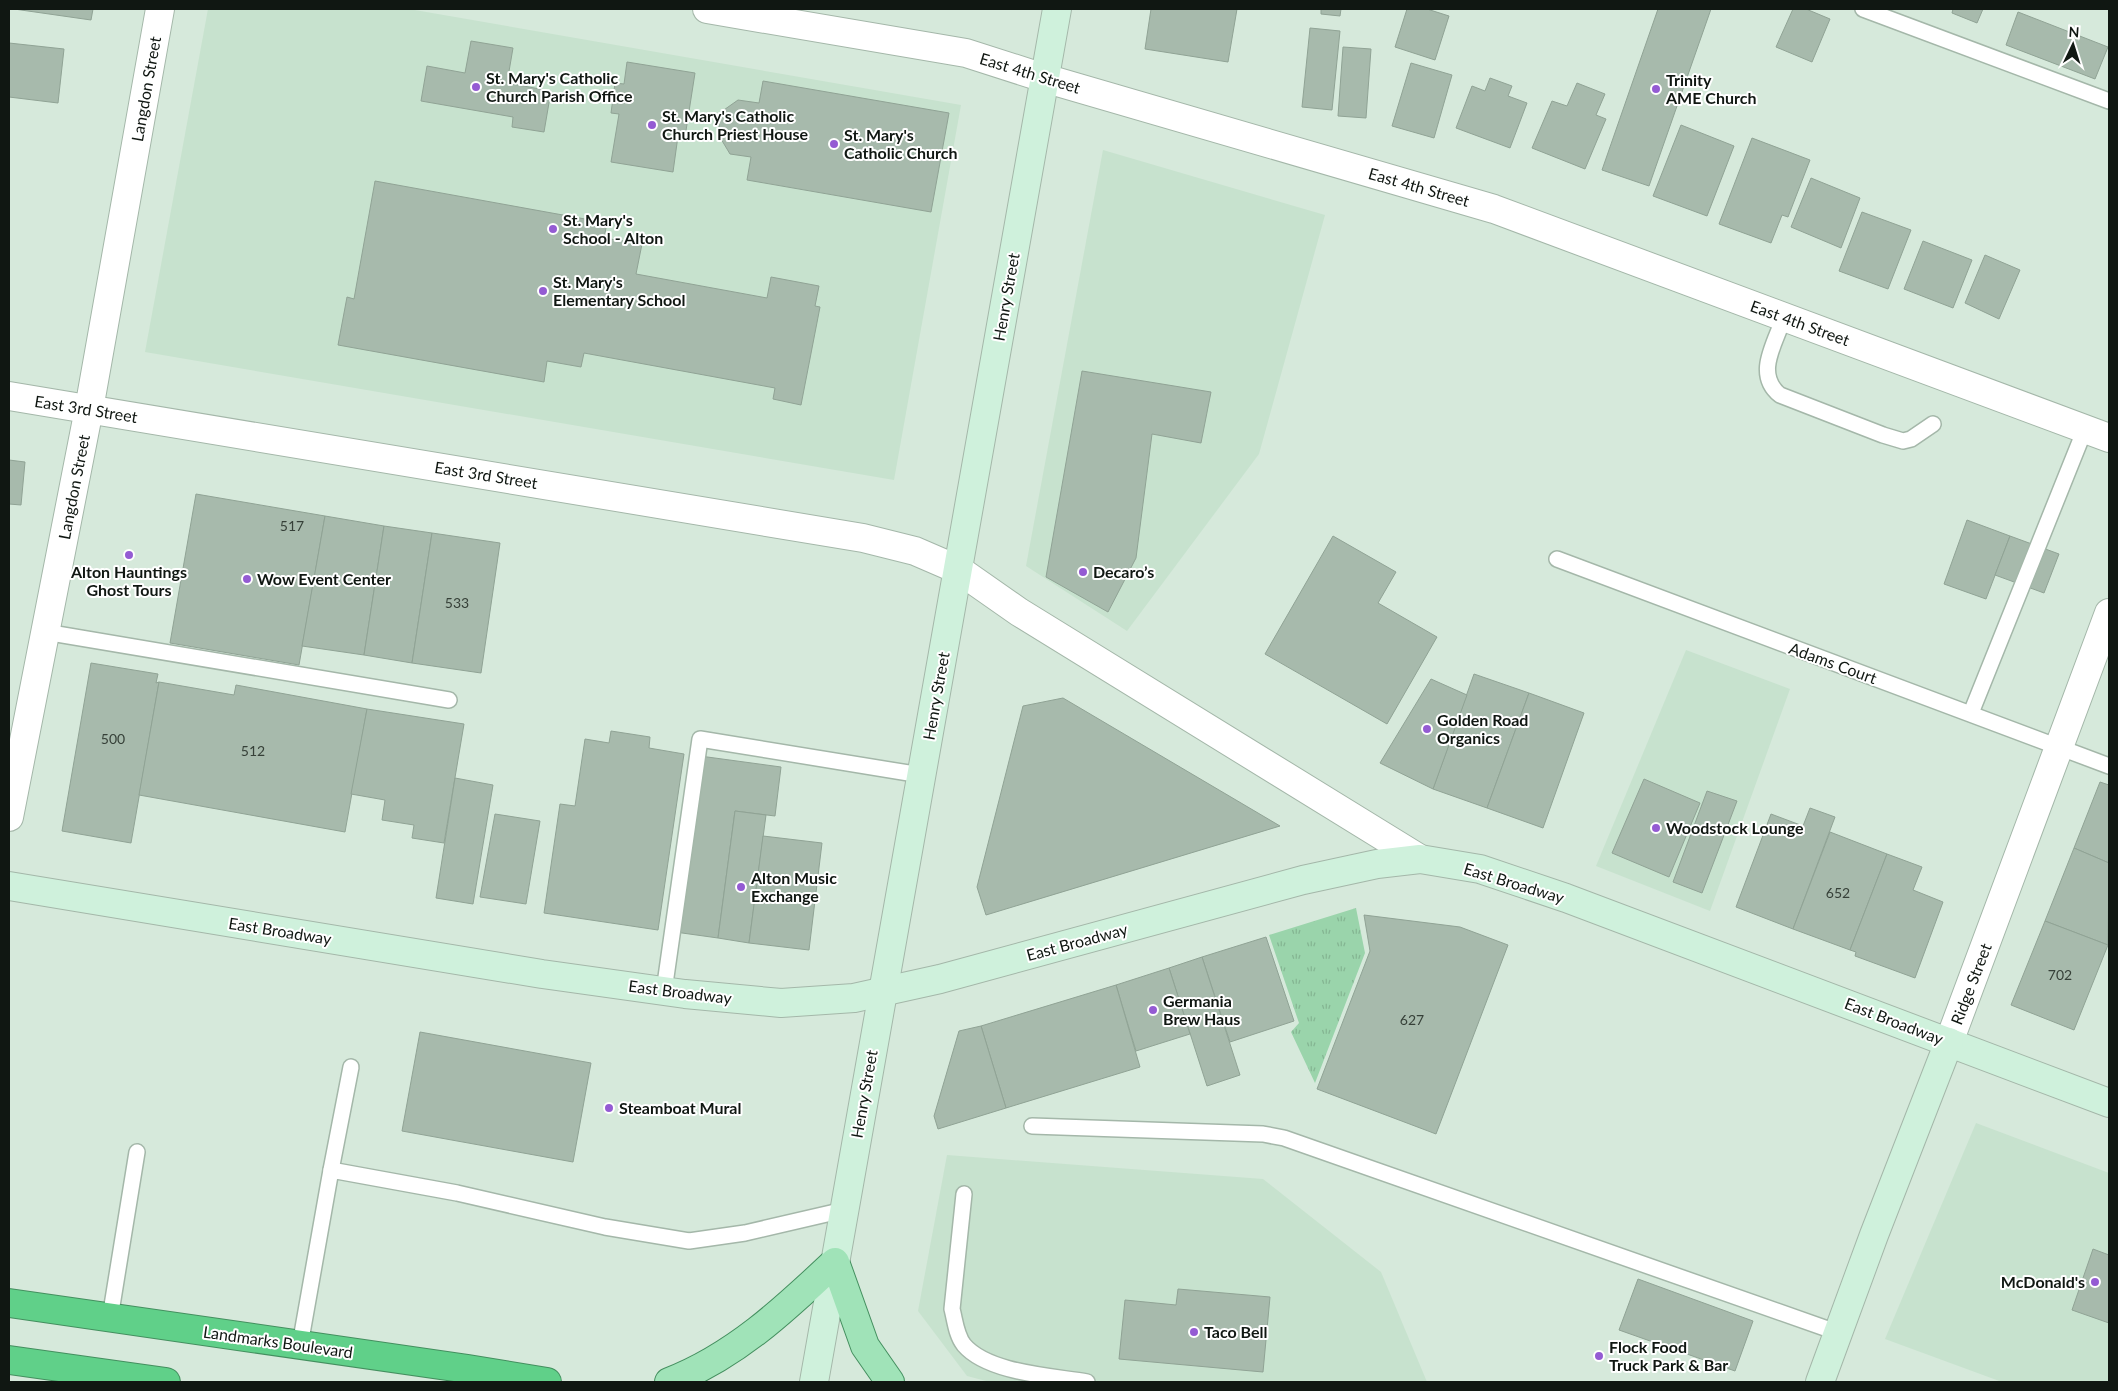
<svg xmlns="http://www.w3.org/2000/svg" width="2118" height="1391" viewBox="0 0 2118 1391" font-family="Lato,sans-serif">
<defs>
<pattern id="grass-tufts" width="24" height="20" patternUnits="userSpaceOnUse" patternTransform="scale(1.25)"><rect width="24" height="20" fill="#9ad4ab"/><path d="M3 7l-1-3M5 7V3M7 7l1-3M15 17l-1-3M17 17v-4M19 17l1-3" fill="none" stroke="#84b592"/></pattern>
</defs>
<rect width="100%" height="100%" fill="#d6e9db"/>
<g fill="#c7e2ce">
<path d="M208,9H409L961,105L894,480L145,352Z"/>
<path d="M1103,150L1325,215L1259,454L1127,631L1026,566Z"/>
<path d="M1686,650L1790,689L1710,911L1596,866Z"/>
<path d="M1976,1123L2109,1173V1382H2002L1885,1339Z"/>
<path d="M947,1155L1263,1179L1381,1272L1427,1382H990L967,1376L918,1311Z"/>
</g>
<path fill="url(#grass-tufts)" d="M1356,908L1365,953L1315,1083L1291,1032L1299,1023L1269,935Z"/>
<g fill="#a7baac" stroke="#90a395">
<path d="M14,9H93L91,20Z"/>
<path d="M1151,9H1237L1228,62L1145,49Z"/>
<path d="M1321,9H1341L1340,16L1321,14Z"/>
<path d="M1407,9H1427L1449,16L1435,60L1395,47Z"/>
<path d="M1658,9H1711L1649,186L1602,170Z"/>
<path d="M1793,9H1806L1830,19L1812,62L1776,47Z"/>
<path d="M1953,9H1983L1977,23L1952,13Z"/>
<path d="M2018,12L2108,47L2095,79L2006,45Z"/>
<path d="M1310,28L1340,31L1332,110L1302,107Z"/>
<path d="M471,41L513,48L507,83L551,91L544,132L512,127L513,117L421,101L427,66L465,73Z"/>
<path d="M9,43L64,49L58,103L9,97Z"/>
<path d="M1343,47L1371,49L1366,118L1338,116Z"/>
<path d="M627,62L695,73L685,137L678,136L673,172L611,162L619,114L611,113L615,83L624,84Z"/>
<path d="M1411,63L1452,75L1434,138L1392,126Z"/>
<path d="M1490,78L1512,86L1508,96L1527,103L1510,148L1456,128L1472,86L1485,91Z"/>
<path d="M763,81L949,113L931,212L747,180L751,157L730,154L718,134L721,112L738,100L759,103Z"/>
<path d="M1577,83L1605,94L1596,115L1606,119L1585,169L1532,148L1552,101L1567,106Z"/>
<path d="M1681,125L1734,146L1707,216L1653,196Z"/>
<path d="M1752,138L1810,160L1788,217L1782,215L1771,243L1719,224Z"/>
<path d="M1811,178L1860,198L1841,248L1791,227Z"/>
<path d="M375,181L607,223L604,238L642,244L636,274L767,298L771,277L819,286L815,306L820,307L801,405L773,399L775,388L584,353L581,367L547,361L544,382L338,345L347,297L354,299Z"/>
<path d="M1862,212L1911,230L1888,289L1839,271Z"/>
<path d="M1923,241L1972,260L1953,308L1904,289Z"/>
<path d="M1985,255L2020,270L1999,319L1965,303Z"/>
<path d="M1082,371L1211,392L1201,443L1152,434L1136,558L1108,612L1046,577Z"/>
<path d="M9,460L25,462L21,505L9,504Z"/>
<path d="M196,494L325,516L299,665L170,643Z"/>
<path d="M325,516L384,526L364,655L302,646Z"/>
<path d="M1967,520L2010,536L1986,599L1944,584Z"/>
<path d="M384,526L432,533L412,663L364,655Z"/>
<path d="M432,533L500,543L481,673L412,663Z"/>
<path d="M1333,536L1396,572L1378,603L1437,637L1387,724L1265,654Z"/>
<path d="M2010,536L2059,554L2044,593L1995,575Z"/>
<path d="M91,663L158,674L156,683L159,682L131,843L62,831Z"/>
<path d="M1474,674L1529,693L1487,808L1433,789Z"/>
<path d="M1431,679L1467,695L1433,789L1380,763Z"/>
<path d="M159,682L234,695L236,685L367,709L345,832L139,795Z"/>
<path d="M1529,693L1584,713L1543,828L1487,808Z"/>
<path d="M1063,698L1280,826L986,915L977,887L1023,706Z"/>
<path d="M367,709L464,724L444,843L412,838L414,825L382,820L385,800L351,794Z"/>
<path d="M611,731L650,737L649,748L684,754L658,930L544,913L560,804L575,806L585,739L609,743Z"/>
<path d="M700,756L781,767L775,816L735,811L718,938L675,932Z"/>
<path d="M455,778L493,785L473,904L436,898Z"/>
<path d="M1644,779L1700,803L1669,877L1612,853Z"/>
<path d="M2100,782L2109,785V863L2074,848Z"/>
<path d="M1707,791L1737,801L1702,893L1673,882Z"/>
<path d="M1810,808L1835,817L1793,929L1736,907L1771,814L1803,826Z"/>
<path d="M735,811L766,815L749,943L718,938Z"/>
<path d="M495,814L540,821L526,904L480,897Z"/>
<path d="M1830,832L1887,854L1850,950L1793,929Z"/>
<path d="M763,836L822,843L809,950L749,943Z"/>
<path d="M2074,848L2109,863L2108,945L2045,921Z"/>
<path d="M1887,854L1922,867L1913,890L1943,902L1915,978L1855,956L1856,952L1850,950Z"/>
<path d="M1364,915L1460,927L1508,945L1436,1134L1317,1089L1370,951Z"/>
<path d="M2045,921L2108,945L2074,1030L2011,1005Z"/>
<path d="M1266,937L1294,1021L1230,1042L1202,957Z"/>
<path d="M1202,957L1240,1075L1207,1086L1169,968Z"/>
<path d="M1169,968L1190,1034L1136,1051L1116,985Z"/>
<path d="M1116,985L1140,1067L1006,1108L981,1026Z"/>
<path d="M981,1026L1006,1108L938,1129L934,1116L959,1031Z"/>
<path d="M420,1032L591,1063L573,1162L402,1131Z"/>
<path d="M2093,1249L2109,1255V1323L2072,1310Z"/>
<path d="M1638,1279L1753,1321L1735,1371L1619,1330Z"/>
<path d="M1178,1289L1270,1297L1263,1372L1119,1359L1125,1300L1176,1305Z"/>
</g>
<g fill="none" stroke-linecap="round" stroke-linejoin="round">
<defs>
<g id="lane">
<path d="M1863,9L2109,101"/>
<path d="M1784,317C1775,344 1754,374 1780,395L1883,435L1903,441L1911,439L1933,424"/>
<path d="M1557,559L2109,766"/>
<path d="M45,632L449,700"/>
<path d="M1971,713L2085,429"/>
<path d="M664,991L700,739L921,775"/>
<path d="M1032,1126L1263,1134L1284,1138L1839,1333"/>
<path d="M331,1170L351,1067"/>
<path d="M964,1194L952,1309C955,1320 956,1335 964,1345C988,1373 1052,1376 1087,1382"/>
<path d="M110,1318L137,1152"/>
<path d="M300,1345L331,1170L457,1193L605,1227L689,1241L745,1233L844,1210"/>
</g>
<g id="street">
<path d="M707,9L966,53L1044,78L1494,209L2109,438"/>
<path d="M9,396L863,538L915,551L959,570L1019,612L1420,859"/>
<path d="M9,817L89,409L160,9"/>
<path d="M1949,1042L2109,613"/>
</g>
<g id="secondary">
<path d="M9,886L542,974L685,994L781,1003L854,998L940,979L1303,880L1377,864L1420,859L1480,869L1566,898L2109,1103"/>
<path d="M814,1382L1057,9"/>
<path d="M1820,1382L1874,1235L1949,1042"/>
</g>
<path id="primary" d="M669,1382C734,1357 784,1310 835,1262L865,1346L890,1382"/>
<g id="highway">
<path d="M9,1303L468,1369L547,1382"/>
<path d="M9,1360L166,1382"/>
</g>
</defs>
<use href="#lane" stroke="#a4b7a9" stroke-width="18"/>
<use href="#street" stroke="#a4b7a9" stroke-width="30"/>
<use href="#secondary" stroke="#a4b7a9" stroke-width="30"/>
<use href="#primary" stroke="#448f5f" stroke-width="30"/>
<use href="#highway" stroke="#448f5f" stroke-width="30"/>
<use href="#lane" stroke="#fff" stroke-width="15"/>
<use href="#street" stroke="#fff" stroke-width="28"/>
<use href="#secondary" stroke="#cff1dc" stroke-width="28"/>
<use href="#primary" stroke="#a0e3b8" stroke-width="28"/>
<use href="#highway" stroke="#60d089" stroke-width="28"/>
</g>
<g fill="#945bd3" stroke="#fff" stroke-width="2">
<circle cx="476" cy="87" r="5"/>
<circle cx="1656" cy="89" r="5"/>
<circle cx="652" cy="125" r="5"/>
<circle cx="834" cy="144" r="5"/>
<circle cx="553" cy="229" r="5"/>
<circle cx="543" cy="291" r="5"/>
<circle cx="129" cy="555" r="5"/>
<circle cx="1083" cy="572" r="5"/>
<circle cx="247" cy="579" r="5"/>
<circle cx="1427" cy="729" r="5"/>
<circle cx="1656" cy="828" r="5"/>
<circle cx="741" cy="887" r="5"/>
<circle cx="1153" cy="1010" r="5"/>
<circle cx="609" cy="1108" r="5"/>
<circle cx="2095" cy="1282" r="5"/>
<circle cx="1194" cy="1332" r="5"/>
<circle cx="1599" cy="1356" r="5"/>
</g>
<g text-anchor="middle" stroke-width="4" stroke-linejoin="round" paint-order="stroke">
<g font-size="14" fill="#364038">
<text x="292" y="531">517</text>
<text x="457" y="608">533</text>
<text x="113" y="744">500</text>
<text x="253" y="756">512</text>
<text x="1838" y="898">652</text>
<text x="2060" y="980">702</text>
<text x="1412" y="1025">627</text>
</g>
<g font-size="16" fill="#101712" stroke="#fff">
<text transform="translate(1030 73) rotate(17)" y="6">East 4th Street</text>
<text transform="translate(146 89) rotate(-80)" y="6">Langdon Street</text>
<text transform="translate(1419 187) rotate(16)" y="6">East 4th Street</text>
<text transform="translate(1006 297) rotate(-80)" y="6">Henry Street</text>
<text transform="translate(1800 323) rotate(20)" y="6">East 4th Street</text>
<text transform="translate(86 409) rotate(9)" y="6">East 3rd Street</text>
<text transform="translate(486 475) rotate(9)" y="6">East 3rd Street</text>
<text transform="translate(74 487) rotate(-79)" y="6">Langdon Street</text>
<text transform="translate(1833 663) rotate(20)" y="6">Adams Court</text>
<text transform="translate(936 696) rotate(-80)" y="6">Henry Street</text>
<text transform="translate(1514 883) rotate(17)" y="6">East Broadway</text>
<text transform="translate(280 931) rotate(9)" y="6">East Broadway</text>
<text transform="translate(1077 942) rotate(-15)" y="6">East Broadway</text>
<text transform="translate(1971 984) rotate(-69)" y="6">Ridge Street</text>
<text transform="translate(680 992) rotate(7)" y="6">East Broadway</text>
<text transform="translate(1894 1021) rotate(21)" y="6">East Broadway</text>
<text transform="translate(864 1094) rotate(-80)" y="6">Henry Street</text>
<text transform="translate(278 1342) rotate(8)" y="6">Landmarks Boulevard</text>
</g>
<g font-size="16" font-weight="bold" fill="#101712" stroke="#fff" text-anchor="start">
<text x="486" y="84">St. Mary's Catholic<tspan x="486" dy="18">Church Parish Office</tspan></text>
<text x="1666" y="86">Trinity<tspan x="1666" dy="18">AME Church</tspan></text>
<text x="662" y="122">St. Mary's Catholic<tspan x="662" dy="18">Church Priest House</tspan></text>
<text x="844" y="141">St. Mary's<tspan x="844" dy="18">Catholic Church</tspan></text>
<text x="563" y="226">St. Mary's<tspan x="563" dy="18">School - Alton</tspan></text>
<text x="553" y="288">St. Mary's<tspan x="553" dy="18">Elementary School</tspan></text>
<text x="129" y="578" text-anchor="middle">Alton Hauntings<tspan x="129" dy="18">Ghost Tours</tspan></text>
<text x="1093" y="578">Decaro’s</text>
<text x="257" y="585">Wow Event Center</text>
<text x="1437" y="726">Golden Road<tspan x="1437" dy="18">Organics</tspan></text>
<text x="1666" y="834">Woodstock Lounge</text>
<text x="751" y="884">Alton Music<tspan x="751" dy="18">Exchange</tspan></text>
<text x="1163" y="1007">Germania<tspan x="1163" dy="18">Brew Haus</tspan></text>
<text x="619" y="1114">Steamboat Mural</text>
<text x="2085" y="1288" text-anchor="end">McDonald's</text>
<text x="1204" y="1338">Taco Bell</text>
<text x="1609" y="1353">Flock Food<tspan x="1609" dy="18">Truck Park &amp; Bar</tspan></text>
</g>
</g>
<rect width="2118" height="1391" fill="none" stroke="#101712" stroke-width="20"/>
<g transform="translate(2073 45) rotate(4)" stroke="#ffffff" stroke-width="4" paint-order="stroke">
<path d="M0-4L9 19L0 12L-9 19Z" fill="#101712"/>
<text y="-8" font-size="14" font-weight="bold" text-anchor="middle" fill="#101712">N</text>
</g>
</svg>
